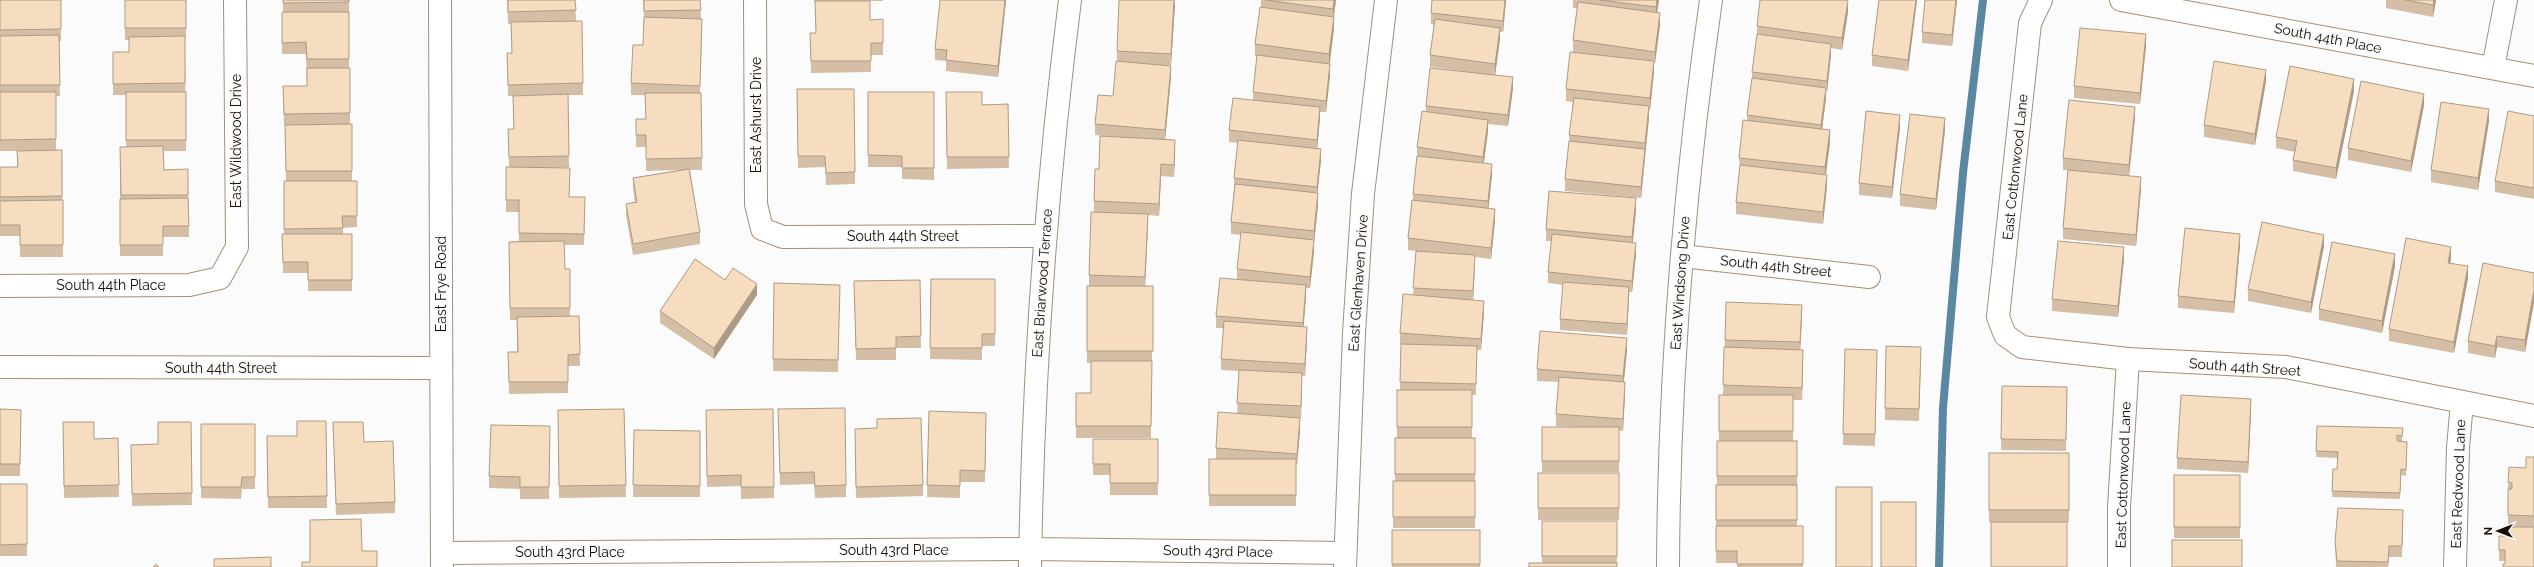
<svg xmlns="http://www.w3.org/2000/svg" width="2534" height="567" viewBox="0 0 2534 567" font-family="Raleway,sans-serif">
<rect width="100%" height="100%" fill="#fbfbfb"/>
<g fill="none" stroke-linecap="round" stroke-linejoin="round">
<path stroke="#5a87a1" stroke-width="8" d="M1939,567L1943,408L1963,173L1983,0"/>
<defs>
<g id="minor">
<path d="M755,0L756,204L762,229L783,237L1045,236"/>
<path d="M2041,0L2030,23L1998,317L2005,335L2022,347L2128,359L2286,367L2534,416"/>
<path d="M2121,0L2534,76"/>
<path d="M2493,68L2506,0"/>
<path d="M1682,256L1869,277"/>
<path d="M0,286L189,285L220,278L237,247L235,0"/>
<path d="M442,553L1030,549L1345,553"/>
<path d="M1030,567C1033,377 1046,188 1070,0"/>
<path d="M1345,567L1354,333L1363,194L1386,0"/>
<path d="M1668,567C1669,377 1684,188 1711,0"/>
<path d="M2119,567V507L2128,359"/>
<path d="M2455,567L2458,448L2462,402"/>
</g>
<g id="tertiary">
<path d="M440,0L442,567"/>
<path d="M0,367L441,368"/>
</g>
</defs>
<use href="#minor" stroke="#a78e74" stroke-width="24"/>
<use href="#tertiary" stroke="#a78e74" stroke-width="24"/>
<use href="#minor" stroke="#fff" stroke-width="22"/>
<use href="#tertiary" stroke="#fff" stroke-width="22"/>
</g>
<g fill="#d4bea5">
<path d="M0,0H61V41H59L60,96H56V151L62,150L63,257H20V236H0V167H17V151H0Z"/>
<path d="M125,0H186V39H185L186,151H163L164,170L188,169L189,237H163V256H120V147H126V95H113V52H129V40H125Z"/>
<path d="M283,0H349V68H350V124H352V181H357V227L343,228V234H352V291H308V273H283L282,234H284V181H286L285,125H284L283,86H307L306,54H282V12H283Z"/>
<path d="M507,0H575L576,21L583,83V95H568L569,167L555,168L570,197H585L584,245H564L565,269H570V316H579L580,366H568V393L509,394L508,352H517V320H510L509,242L519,241V212H506V167H509L508,129H514L513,96H508L507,53H512L511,24H508Z"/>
<path d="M643,0H700L701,19L702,30L700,93H701L702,170H690L700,232V244L633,255L626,215V204L635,202L633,189V178L679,170L646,171V147H636V119H646L645,95H631V83L643,45L644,17Z"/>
<path d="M814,0H883V1H870V20L883,43V55H871V72L811,73L810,33H816L815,2H814Z"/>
<path d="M1006,0L998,77L946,71V61L935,60V49Z"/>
<path d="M1175,0L1171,65H1157L1171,77L1165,139L1175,151L1174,177L1161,176L1159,216L1148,215L1145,286H1153L1151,438H1076V393H1091V363H1087V286H1089V275L1094,212V201L1099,169L1114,137L1095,135V124L1113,96L1117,61V51Z"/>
<path d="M1261,0H1336L1334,17V28L1330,64V75L1326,112H1320V118L1317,148L1321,160L1317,193L1318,205L1314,243V251L1310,288H1306V297L1303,327L1307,338L1305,376H1302L1301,418L1279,417L1300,430L1297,465H1296V506H1209V459H1216V448L1237,414L1239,371L1221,370V359L1224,328H1216V316L1237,280V269L1241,235L1231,234V222L1234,189V178L1238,143L1229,142V130L1253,100V92L1257,56H1255V44L1261,7Z"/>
<path d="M1432,0H1506L1503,32H1500V39L1495,75L1513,88L1508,126L1488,124V131L1484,163L1492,175L1488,209L1495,221L1491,259L1475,257L1473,300L1484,312L1481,350H1477L1476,395H1472V438H1475V528H1393V481H1395V438H1397V390H1400L1401,344H1400V333L1413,295L1416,251L1408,250V238L1413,200V194L1417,156V147L1426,111V106L1461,71L1430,67V55L1434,25L1431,24V13Z"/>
<path d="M1573,0H1659L1657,13L1660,25L1655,63H1654V72L1650,110H1649V117L1641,198L1565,191V179L1573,102L1566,101V89L1573,52V40L1577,8H1573Z"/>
<path d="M1879,0H1917L1908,71L1872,66V55Z"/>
<path d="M1957,0L1952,46L1922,43V32Z"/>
<path d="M2386,0H2436L2433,17L2386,8Z"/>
<path d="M1848,12L1842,50L1831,48V55L1822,129L1830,142L1826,175L1827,186L1823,224L1736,214V202L1740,169L1739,158L1747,121V115L1752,78V72L1757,34V26Z"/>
<path d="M2146,46L2140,104L2074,98V86Z"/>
<path d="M2266,81L2255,145L2204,137V125Z"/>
<path d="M797,89H854L855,184L826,185L825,167L798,168Z"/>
<path d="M2354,91L2336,179L2293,171V160L2295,152L2276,148V137Z"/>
<path d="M868,92H934V180L902,179V167H868Z"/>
<path d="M946,92L982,105L1008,104L1009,168L947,169Z"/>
<path d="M2424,105L2411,172L2348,160V148Z"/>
<path d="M2534,116V199L2495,192V181Z"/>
<path d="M2135,118L2129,175L2141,188L2136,246L2063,239V228L2068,170H2063V158Z"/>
<path d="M2489,121L2478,190L2431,182V170Z"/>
<path d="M1900,127L1892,198L1859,195V183Z"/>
<path d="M1945,130L1936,210L1900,206V194Z"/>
<path d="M1636,210L1633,242L1636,254L1632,292H1629L1627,335L1560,330V319L1563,285L1548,283V272L1552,241H1546V229Z"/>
<path d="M2240,245L2234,313L2178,308V296Z"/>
<path d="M2324,246L2311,313L2248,301V289Z"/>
<path d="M2124,259L2118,317L2052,311V299Z"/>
<path d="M2451,259L2450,263L2468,278L2454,353L2389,341V329Z"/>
<path d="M2395,266L2382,333L2319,320V309Z"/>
<path d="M2534,273V302L2525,352L2497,347L2495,358L2468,353V341Z"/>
<path d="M931,279H995V346H982V360L930,359Z"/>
<path d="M920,280L921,348H896V360H856L854,281Z"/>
<path d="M774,283L840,285L838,372L773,371Z"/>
<path d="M757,295L714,359L660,323V311Z"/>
<path d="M1802,316L1800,350L1803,361L1802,400H1793V441H1797V526H1803V567H1737V563H1716V485H1717V441H1719V395H1723L1725,340Z"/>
<path d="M1845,349L1877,350L1875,446L1843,445Z"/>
<path d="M1627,350L1624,382L1625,394L1623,431L1619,430V472H1542V427H1579L1556,426V414L1559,382L1537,381V369Z"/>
<path d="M1921,358L1919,421L1885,420V408Z"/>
<path d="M2002,386L2067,387L2066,451L2001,450Z"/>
<path d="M0,409L21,410L20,476H0Z"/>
<path d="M624,409L626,497L559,498L558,410Z"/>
<path d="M773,409L774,498L741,499V486L707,487L706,410Z"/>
<path d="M778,409L846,485V497L815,498L814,484L780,485Z"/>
<path d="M929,411L986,425L985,482H960V498L927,497Z"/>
<path d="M2251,411L2248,473L2177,469V458Z"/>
<path d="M326,421L327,508H268L267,436H297Z"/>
<path d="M191,422L192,505L132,506L131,445L158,444Z"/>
<path d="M333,422L364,442L395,502V513L336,515Z"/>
<path d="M201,424H255V489H242L241,499L201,498Z"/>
<path d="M2317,426L2403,428L2402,442H2407L2406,476L2401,475L2400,499L2332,497L2333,469H2337V458L2316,457Z"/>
<path d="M877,428L923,485V496L856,498L855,440Z"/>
<path d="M634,430L700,431V497H633Z"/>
<path d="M63,434L94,439L118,438L119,497L64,498Z"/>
<path d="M550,438L549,499H520V489L489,488V476Z"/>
<path d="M1093,439H1158V495H1110V475H1093Z"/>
<rect x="1989" y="453" width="80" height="69"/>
<path d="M2534,457V567L2505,564V561H2499V536H2507L2523,527L2508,526V482L2526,468Z"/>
<rect x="1538" y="473" width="81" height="47"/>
<rect x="2174" y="475" width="66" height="63"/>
<rect x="0" y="484" width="27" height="72"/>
<path d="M1542,521H1617V567L1542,563Z"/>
<path d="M2403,522L2402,557H2389L2388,567H2336L2335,542Z"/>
<rect x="1392" y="530" width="88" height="37"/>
</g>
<g fill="#ac9b86">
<path d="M1005,0H1006L998,77V66Z"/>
<path d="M1174,0L1175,6L1171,65V54Z"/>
<path d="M1334,0H1336L1333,20V9Z"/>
<path d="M1505,0H1506L1503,32V21Z"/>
<path d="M1657,0H1659L1656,19V7Z"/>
<path d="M1916,0H1917L1908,71V60Z"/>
<path d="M1956,0H1957L1952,46V35Z"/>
<path d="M2434,0H2436L2433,17V5Z"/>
<path d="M1848,1V12L1842,50V38Z"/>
<path d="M1660,13V25L1655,63V52Z"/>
<path d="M1334,17V28L1329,66V54Z"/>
<path d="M1500,28V39L1495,76V64Z"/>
<path d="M2146,34V46L2140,104V93Z"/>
<path d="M1831,44V55L1827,93V81Z"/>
<path d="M1654,61V72L1650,110V98Z"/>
<path d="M1330,64V75L1326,112V101Z"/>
<path d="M1171,66V77L1165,141V130Z"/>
<path d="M2266,70V81L2255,145V134Z"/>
<path d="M1513,77V88L1508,126V115Z"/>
<path d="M2354,79V91L2336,179V168Z"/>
<path d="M1826,88V99L1821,137V125Z"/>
<path d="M2424,94V105L2411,172V161Z"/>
<path d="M1649,106V117L1641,198V187Z"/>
<path d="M1320,107V118L1317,151V140Z"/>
<path d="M2135,107V118L2129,176V165Z"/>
<path d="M2489,109V121L2478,190V178Z"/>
<path d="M1900,115V127L1892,198V187Z"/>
<path d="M1945,118V130L1936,210V199Z"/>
<path d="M1488,120V131L1483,168V157Z"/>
<path d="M1830,130V142L1825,179V167Z"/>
<path d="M1175,140V151L1174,177V165Z"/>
<path d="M1321,149V160L1317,198V187Z"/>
<path d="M1161,164V176L1159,216V204Z"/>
<path d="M1492,164V175L1488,213V201Z"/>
<path d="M1827,175V186L1823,224V212Z"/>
<path d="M2141,177V188L2136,246V235Z"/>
<path d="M1318,193V205L1314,243V231Z"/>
<path d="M1636,198V210L1632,248V237Z"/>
<path d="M1495,209V221L1491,259V248Z"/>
<path d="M1148,214V225L1145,289V277Z"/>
<path d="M2240,234V245L2234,313V302Z"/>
<path d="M2324,235V246L2311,313V302Z"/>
<path d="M1314,240V251L1310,288V277Z"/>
<path d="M1636,243V254L1632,292V281Z"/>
<path d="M2124,247V259L2118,317V306Z"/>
<path d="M2451,247V259L2448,274V263Z"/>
<path d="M2395,254V266L2382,333V321Z"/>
<path d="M1475,255V266L1473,303V291Z"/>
<path d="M2468,266V278L2454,353V342Z"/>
<path d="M757,284V295L714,359V348Z"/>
<path d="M1306,285V297L1303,335V323Z"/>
<path d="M1629,287V298L1627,335V324Z"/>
<path d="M2534,290V302L2525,352V340Z"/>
<path d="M1484,301V312L1481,350V339Z"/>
<path d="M1802,305V316L1800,354V342Z"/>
<path d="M1307,327V338L1305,376V364Z"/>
<path d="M2497,336V347L2495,358V346Z"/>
<path d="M1627,338V350L1623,388V376Z"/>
<path d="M1803,350V361L1802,400V388Z"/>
<path d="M1302,373V384L1301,418V406Z"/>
<path d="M1625,382V394L1623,431V419Z"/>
<path d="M2251,399V411L2248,473V462Z"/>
<path d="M1300,418V430L1297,465V454Z"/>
<path d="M2389,546V557L2388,567V562Z"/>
</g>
<g fill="#f6ddc0" stroke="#ac9b86">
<path d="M0,0H61V29L0,30Z"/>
<rect x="125" y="0" width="61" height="28"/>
<path d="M283,0H349V2L283,3Z"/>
<path d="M508,0H575L576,10L508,12Z"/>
<path d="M644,0H700L701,10L644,11Z"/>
<path d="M940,0H1005L998,66L946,60L947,50L935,49Z"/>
<path d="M1119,0H1174L1171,54L1117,51Z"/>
<path d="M1265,0H1334L1333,9Z"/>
<path d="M1432,0H1505L1503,21L1431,13Z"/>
<path d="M1600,0H1657L1656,7Z"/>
<path d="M1760,0H1844L1848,1L1842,38L1757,26Z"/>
<path d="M1879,0H1916L1908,60L1872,55Z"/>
<path d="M1925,0H1956L1952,35L1922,32Z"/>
<path d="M2405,0H2434L2433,5Z"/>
<path d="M815,1H870V20L883,19V43H871V61H811L810,33H816Z"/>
<path d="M1578,2L1660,13L1655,52L1573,40Z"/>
<path d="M1260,7L1334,17L1329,54L1255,44Z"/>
<path d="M282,12H349V59H307L306,42L282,43Z"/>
<path d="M644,17L702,19L700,86L631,83L633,45H643Z"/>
<path d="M1435,19L1500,28L1495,64L1430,55Z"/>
<path d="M582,21L583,83L508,85L507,53H512L511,22Z"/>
<path d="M2080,28L2146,34L2140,93L2074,86Z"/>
<path d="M1757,34L1831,44L1827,81L1752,72Z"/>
<path d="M59,35L60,85H0V36Z"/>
<path d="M185,36V83L113,84V52H129V37Z"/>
<path d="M1570,52L1654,61L1650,98L1566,89Z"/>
<path d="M1257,55L1330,64L1326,101L1253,92Z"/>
<path d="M1116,61L1171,66L1165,130L1095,124L1098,95L1113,96Z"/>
<path d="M2214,61L2266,70L2255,134L2204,125Z"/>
<path d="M2290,66L2354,79L2336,168L2293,160L2297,141L2276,137Z"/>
<path d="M307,68H350V113L284,114L283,86H307Z"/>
<path d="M1430,68L1513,77L1508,115L1426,106Z"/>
<path d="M1752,78L1826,88L1821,125L1747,115Z"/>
<path d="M2361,81L2424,94L2411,161L2348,148Z"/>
<path d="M797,89H854L855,172L826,173L825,156H798Z"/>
<path d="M0,92H56V139L0,140Z"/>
<rect x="126" y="92" width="60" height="48"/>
<path d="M868,92H934V168H902V156L868,155Z"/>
<path d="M946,92H982V105L1008,104L1009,157H947Z"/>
<path d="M645,93H701L702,158L646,159V135H636V119H646Z"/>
<path d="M568,94L569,156L509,157L508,129H514L513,96Z"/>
<path d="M1233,98L1320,107L1317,140L1229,130Z"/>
<path d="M1574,98L1649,106L1645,143L1569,135Z"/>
<path d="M2069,100L2135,107L2129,165L2063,158Z"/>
<path d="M2441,102L2489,109L2478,178L2431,170Z"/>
<path d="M1422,111L1488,120L1483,157L1417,147Z"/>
<path d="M1866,111L1900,115L1892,187L1859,183Z"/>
<path d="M2508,111L2534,116V188L2495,181Z"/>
<path d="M1910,114L1945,118L1936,199L1900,194Z"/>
<path d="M1743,120L1830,130L1825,167L1739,158Z"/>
<path d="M352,124V171H286L285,125Z"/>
<path d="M1100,136L1175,140L1174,165L1161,164L1159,204L1094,201L1095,169H1099Z"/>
<path d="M1238,140L1321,149L1317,187L1234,178Z"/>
<path d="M1569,141L1645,149L1641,187L1565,179Z"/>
<path d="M163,146L164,170L188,169V195H121L120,147Z"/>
<path d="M62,150V196L0,197V167H18L17,151Z"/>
<path d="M1417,156L1492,164L1488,201L1413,194Z"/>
<path d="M1740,165L1827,175L1823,212L1736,202Z"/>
<path d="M506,167L570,168L569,197H585L584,234L519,233V200H506Z"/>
<path d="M689,169L700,232L633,244L626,204L637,202L633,178Z"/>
<path d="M2068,170L2141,177L2136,235L2063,228Z"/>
<path d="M284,181H357V216H342L343,228L284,229Z"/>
<path d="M1235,184L1318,193L1314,231L1231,222Z"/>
<path d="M1549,191L1636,198L1632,237L1546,229Z"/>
<path d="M188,198L189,226H163V245H120V199Z"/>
<path d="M63,200V245H20V225H0V201Z"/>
<path d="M1412,200L1495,209L1491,248L1408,238Z"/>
<path d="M1091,212L1148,214L1145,277L1089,275Z"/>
<path d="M2262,222L2324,235L2311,302L2248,289Z"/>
<path d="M2185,228L2240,234L2234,302L2178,296Z"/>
<path d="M1241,232L1314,240L1310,277L1237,269Z"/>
<path d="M282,234H352V280H308V262H283Z"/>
<path d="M1552,234L1636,243L1632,281L1548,272Z"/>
<path d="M2406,238L2451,247L2448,263L2468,266L2454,342L2389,329Z"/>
<path d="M564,241L565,269H570V308H510L509,242Z"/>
<path d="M2058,241L2124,247L2118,306L2052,299Z"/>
<path d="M2332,242L2395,254L2382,321L2319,309Z"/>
<path d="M1416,251L1475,255L1473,291L1413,288Z"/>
<path d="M695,259L725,280L733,268L757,284L714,348L660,311Z"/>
<path d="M2483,263L2534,273V290L2525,340L2497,336L2495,346L2468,341Z"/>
<path d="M1220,278L1306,285L1303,323L1216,316Z"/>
<path d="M931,279H995V334H982V348H930Z"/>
<path d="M920,280L921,336L896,337V348L856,349L854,281Z"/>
<path d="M1563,282L1629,287L1627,324L1560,319Z"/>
<path d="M774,283L840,285L838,360L773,359Z"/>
<rect x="1087" y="286" width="66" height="65"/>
<path d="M1403,294L1484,301L1481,339L1400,333Z"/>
<path d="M1726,302L1802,305L1800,342L1725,340Z"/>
<path d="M579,316L580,354L568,355V382H509L508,352H518L517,317Z"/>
<path d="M1224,321L1307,327L1305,364L1221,359Z"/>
<path d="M1540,331L1627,338L1623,376L1537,369Z"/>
<path d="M1401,344L1477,346L1476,384L1400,382Z"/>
<path d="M1886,346L1921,347L1919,409L1885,408Z"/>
<path d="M1724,347L1803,350L1802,388L1723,385Z"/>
<path d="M1845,349L1877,350L1875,434H1843Z"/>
<path d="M1091,361H1152L1151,426H1076V393H1091Z"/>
<path d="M1239,370L1302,373L1301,406L1237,403Z"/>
<path d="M1559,377L1625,382L1623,419L1556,414Z"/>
<path d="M2002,386L2067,387L2066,440L2001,439Z"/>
<rect x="1397" y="390" width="75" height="37"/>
<rect x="1719" y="395" width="74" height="36"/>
<path d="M2181,395L2251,399L2248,462L2177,458Z"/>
<path d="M845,408L846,485L815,486L814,472L780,473L778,409Z"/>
<path d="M0,409L21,410L20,464H0Z"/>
<path d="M624,409L626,485L559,486L558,410Z"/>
<path d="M773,409L774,487H741V475L707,476L706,410Z"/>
<path d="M929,411L986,413L985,471L960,470V486L927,485Z"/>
<path d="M1218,412L1300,418L1297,454L1216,448Z"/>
<path d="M921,418L923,485L856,487L855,429L877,428V419Z"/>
<path d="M297,421H326L327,496L268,497L267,436H297Z"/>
<path d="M63,422H94V439L118,438L119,485L64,486Z"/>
<path d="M158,422H191L192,493L132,494L131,445L158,444Z"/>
<path d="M333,422H363L364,442L393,441L395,502L336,504Z"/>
<path d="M201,424H255V477H242L241,487H201Z"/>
<path d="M491,425L550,426L549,487H520V477L489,476Z"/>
<path d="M2317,426L2403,428L2402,436L2397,435V441L2407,442L2406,470L2401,469L2400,493L2332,491L2333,469H2337L2338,452L2316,451Z"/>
<rect x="1542" y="427" width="77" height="34"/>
<path d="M634,430L700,431V486L633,485Z"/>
<rect x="1395" y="438" width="80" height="36"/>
<path d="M1093,439H1158V483H1110V464H1093Z"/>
<rect x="1717" y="441" width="80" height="35"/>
<rect x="1989" y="453" width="80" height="57"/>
<path d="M2526,457H2534V516L2508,515V489H2512V483L2508,482L2509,467L2526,468Z"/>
<rect x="1209" y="459" width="87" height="36"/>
<rect x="1538" y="473" width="81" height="35"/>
<rect x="2174" y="475" width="66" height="52"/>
<rect x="1393" y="481" width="82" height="36"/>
<path d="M0,484H27V544L0,545Z"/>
<rect x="1716" y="485" width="81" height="35"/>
<rect x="1836" y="487" width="36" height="80"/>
<rect x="1881" y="502" width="35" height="65"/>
<path d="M2338,508L2403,510L2402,546H2389L2388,562L2337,561L2335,542Z"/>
<path d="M361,519L362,551H377V567H302V562H310V520Z"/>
<rect x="1542" y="521" width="75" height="35"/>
<rect x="1991" y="522" width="76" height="45"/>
<path d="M1716,526H1803V564H1737V551H1716Z"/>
<path d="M2507,527H2534V567H2503V564H2505V550H2499V536H2507Z"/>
<rect x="1392" y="530" width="88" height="34"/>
<rect x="2172" y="540" width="70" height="27"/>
<path d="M271,557V567H214V559Z"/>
<rect x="1529" y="563" width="88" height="4"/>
<path d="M156,564L159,567H153Z"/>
</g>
<g text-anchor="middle" stroke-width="4" stroke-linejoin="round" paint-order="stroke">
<g font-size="14" fill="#170e05" stroke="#fbfbfb">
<text transform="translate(2328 38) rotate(11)" y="5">South 44th Place</text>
<text transform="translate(756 115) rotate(-90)" y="5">East Ashurst Drive</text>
<text transform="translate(236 141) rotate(-90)" y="5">East Wildwood Drive</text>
<text transform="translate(2015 167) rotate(-84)" y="5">East Cottonwood Lane</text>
<text x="903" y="241">South 44th Street</text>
<text transform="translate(1776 266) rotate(6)" y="5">South 44th Street</text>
<text transform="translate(1042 283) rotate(-86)" y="5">East Briarwood Terrace</text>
<text transform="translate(1358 283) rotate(-86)" y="5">East Glenhaven Drive</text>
<text transform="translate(1680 283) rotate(-86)" y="5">East Windsong Drive</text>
<text transform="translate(441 284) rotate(-90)" y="5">East Frye Road</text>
<text x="111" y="290">South 44th Place</text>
<text transform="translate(2245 367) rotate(4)" y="5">South 44th Street</text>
<text x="221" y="373">South 44th Street</text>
<text transform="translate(2123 475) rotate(-88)" y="5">East Cottonwood Lane</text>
<text transform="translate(2458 484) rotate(-88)" y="5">East Redwood Lane</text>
<text x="894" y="555">South 43rd Place</text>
<text transform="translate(1218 551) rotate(1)" y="5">South 43rd Place</text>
<text x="570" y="557">South 43rd Place</text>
</g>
</g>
<g transform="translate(2498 531) rotate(270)" stroke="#fbfbfb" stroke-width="3" paint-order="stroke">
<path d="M0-3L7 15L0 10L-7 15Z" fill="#170e05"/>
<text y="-6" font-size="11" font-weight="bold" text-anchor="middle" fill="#170e05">N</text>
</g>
</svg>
